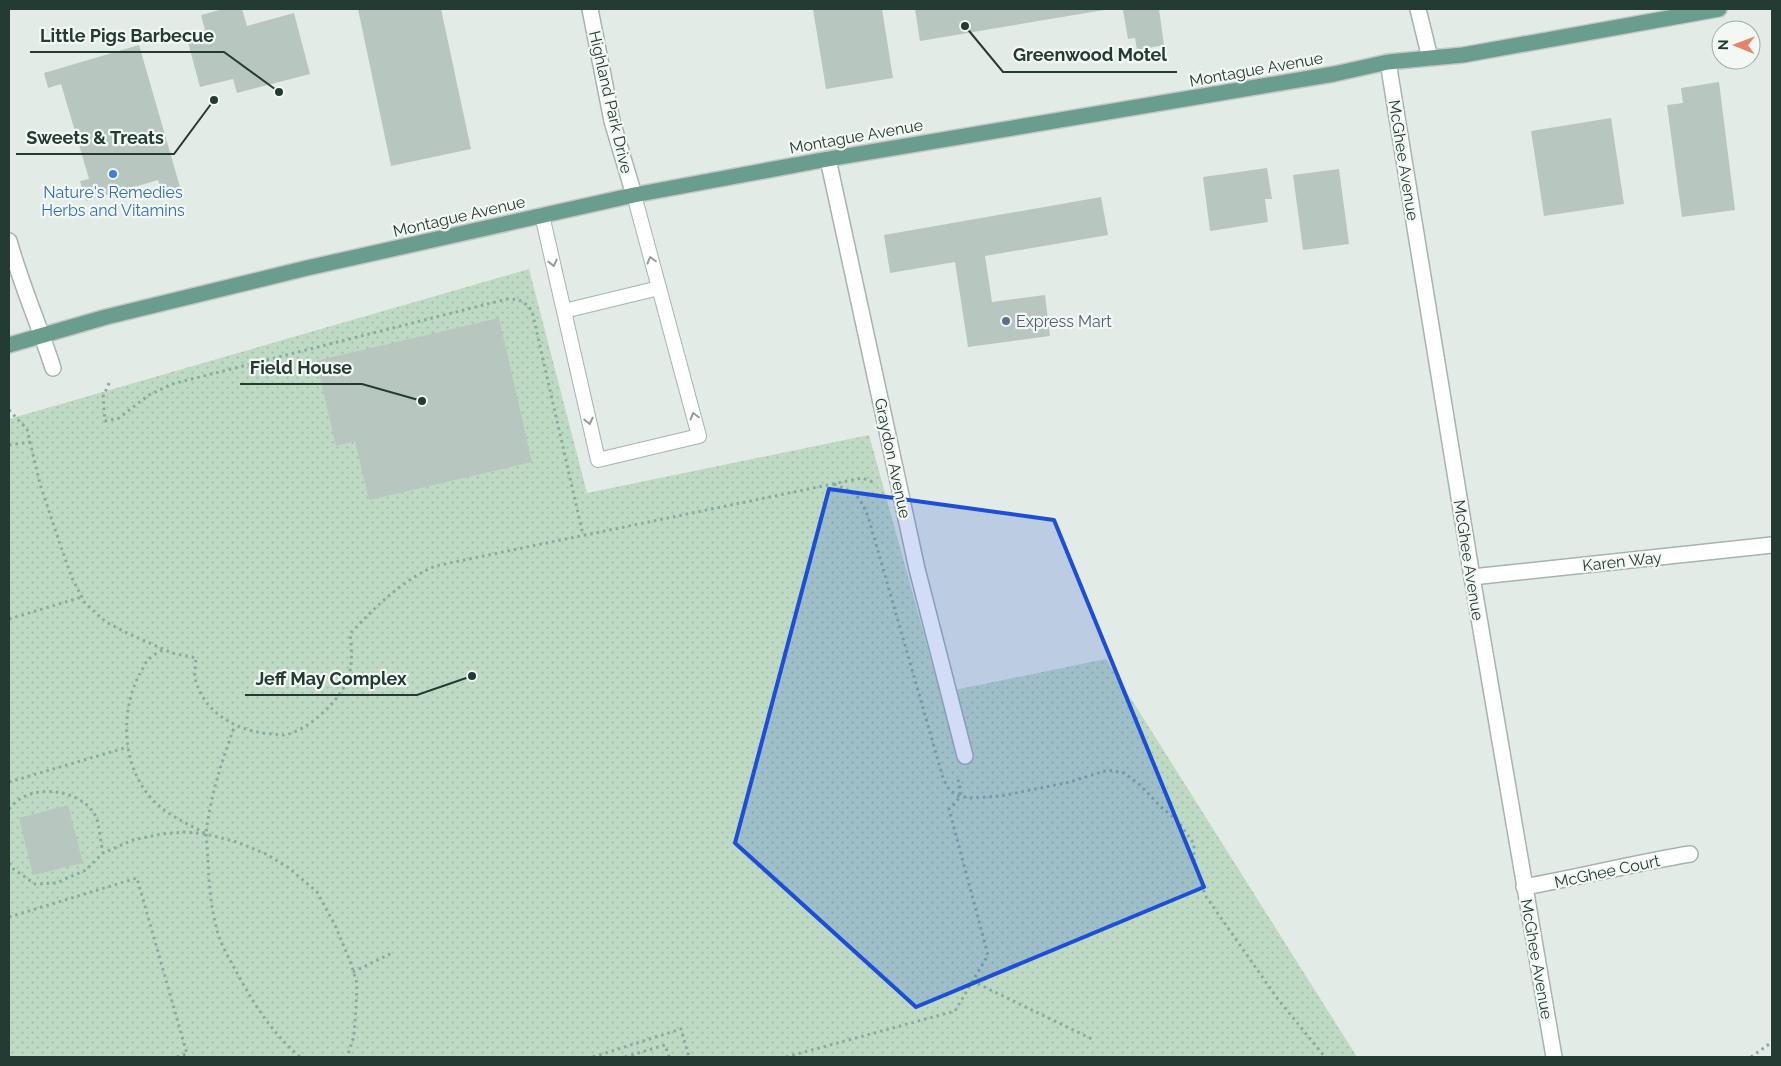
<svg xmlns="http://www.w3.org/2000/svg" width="1781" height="1066" viewBox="0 0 1781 1066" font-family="Raleway,sans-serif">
<defs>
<pattern id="park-dots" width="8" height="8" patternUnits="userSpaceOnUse" patternTransform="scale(1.25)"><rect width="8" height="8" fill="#bedac5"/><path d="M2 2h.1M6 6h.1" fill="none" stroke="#a3bcaa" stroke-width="1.8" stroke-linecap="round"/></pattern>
</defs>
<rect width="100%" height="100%" fill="#e3ebe7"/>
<path fill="url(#park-dots)" d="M529,269L587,493L869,435L940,693L1106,659L1357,1057H9V419Z"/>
<g fill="#b8c6c0">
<path d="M223,9H242L247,26L294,13L310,74L237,93L233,79L200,87L186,35L205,30L201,15Z"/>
<path d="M358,9H441L471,149L391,166Z"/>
<path d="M813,9H882L893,78L826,89Z"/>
<path d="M915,9H1103L1104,10L920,41Z"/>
<path d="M1129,9H1159L1164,45L1137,50L1135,38L1128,39L1123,10Z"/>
<path d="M139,45L180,187L162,192L158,180L86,201L80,181L89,179L61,84L48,88L44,73Z"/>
<path d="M1719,82L1735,210L1682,217L1667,105L1683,103L1681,88Z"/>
<path d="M1611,118L1624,204L1544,216L1531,131Z"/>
<path d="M1267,168L1272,199H1265L1268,222L1210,231L1203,177Z"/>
<path d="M1339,169L1349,244L1303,250L1293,175Z"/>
<path d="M1101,197L1108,235L985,256L992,302L1045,295L1050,336L968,347L955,262L890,273L884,235Z"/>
<path d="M499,318L532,462L369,500L355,441L336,446L316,361Z"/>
<path d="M68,805L83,863L33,875L19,818Z"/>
</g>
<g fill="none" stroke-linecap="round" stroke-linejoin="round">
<defs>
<g id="lane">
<path d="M542,215L598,460L699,436L634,195"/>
<path d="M564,311L659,288"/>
</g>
<g id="street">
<path d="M590,9L612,121L634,195"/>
<path d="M1418,9L1430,58"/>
<path d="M1388,62L1472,577L1554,1057"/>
<path d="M828,159L917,569L965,756"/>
<path d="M9,241C21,284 39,325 53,368"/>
<path d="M1472,577L1772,545"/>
<path d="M1524,887C1580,877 1635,863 1690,854"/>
</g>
<path id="primary" d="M9,345L106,317L307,268L634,195L828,159L1334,74L1388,62L1463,55L1719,9"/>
</defs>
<use href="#lane" stroke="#a6b3ae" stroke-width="16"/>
<use href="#street" stroke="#a6b3ae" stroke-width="18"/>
<use href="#primary" stroke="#c2c8c6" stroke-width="18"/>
<g stroke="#86aca0" stroke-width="3" stroke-dasharray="2.5 4" stroke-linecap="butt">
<path d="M109,383L103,397L105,421L119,418L149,395L172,384L507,299C520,299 524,301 532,311L583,535"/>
<path d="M9,410L27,429L40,484L61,547L72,578L85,603L106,622L127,633L172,653L196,658C196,664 194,671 195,677C202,713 239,732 272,734C276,734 280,735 284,735C306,732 337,703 346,683C353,668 352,650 350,634C376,606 400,582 435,566L862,478L873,482L875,485"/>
<path d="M9,445L30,442"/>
<path d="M834,484C856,493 859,495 868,516L943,778L950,791L959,796L970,798L1001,796L1070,782L1108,770L1124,773L1140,785L1161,807L1178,821L1194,844V859L1205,895L1277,998L1325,1057"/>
<path d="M9,619L82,597"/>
<path d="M162,650C157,653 150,657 147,661C144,665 142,671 139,675C120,713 122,765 151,798C166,815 187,823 206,834C210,796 222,761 235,725"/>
<path d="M9,782L128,747"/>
<path d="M9,809C12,806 16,801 20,799C43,784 86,792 97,819C99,826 101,844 103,853"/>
<path d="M206,834C209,865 208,895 216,926C219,941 228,957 236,971C253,1003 272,1033 300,1057"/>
<path d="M9,863L12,868L35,884L56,883L86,870L103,853L133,840L161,834L184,832L206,834L237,842L266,854L289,868L317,892L335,925L350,961L357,983L356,1008L354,1036L347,1057"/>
<path d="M9,917L137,878L187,1054L176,1057"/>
<path d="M353,972L394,952"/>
<path d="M972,981L1094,1040"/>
<path d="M593,1057L681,1029L689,1057"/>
<path d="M625,1057L665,1045L669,1057"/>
<path d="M786,1057L955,1011L988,955L949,809C962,797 962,794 957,776"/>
<path d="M1751,1057L1772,1042"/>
</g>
<use href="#lane" stroke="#fff" stroke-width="14"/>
<use href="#street" stroke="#fff" stroke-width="15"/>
<use href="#primary" stroke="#6b9d8f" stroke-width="15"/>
</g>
<defs><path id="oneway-chevron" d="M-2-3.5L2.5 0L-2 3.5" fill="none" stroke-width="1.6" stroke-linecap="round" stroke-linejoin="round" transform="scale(1.25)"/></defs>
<g stroke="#929d9a">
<use href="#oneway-chevron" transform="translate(651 260) rotate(-105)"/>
<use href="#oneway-chevron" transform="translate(553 263) rotate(77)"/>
<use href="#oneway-chevron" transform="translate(694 416) rotate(-105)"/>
<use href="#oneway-chevron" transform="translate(589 421) rotate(77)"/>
</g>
<path fill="#1d4ed8" fill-opacity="0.2" stroke="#1d4ed8" stroke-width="4" stroke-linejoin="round" d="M829,489L1054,520L1204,887L916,1007L735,843Z"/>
<circle fill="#3f7fe0" stroke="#f3f8f5" stroke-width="2" cx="113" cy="174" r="5"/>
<circle fill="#5c6f8a" stroke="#f3f8f5" stroke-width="2" cx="1006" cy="321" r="5"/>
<g text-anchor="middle" stroke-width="4.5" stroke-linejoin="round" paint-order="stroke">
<g font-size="16" fill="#243b34" stroke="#f3f8f5">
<text transform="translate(1256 69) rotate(-10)" y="6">Montague Avenue</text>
<text transform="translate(611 102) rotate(77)" y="6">Highland Park Drive</text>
<text transform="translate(856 136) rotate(-10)" y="6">Montague Avenue</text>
<text transform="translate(1404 160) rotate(81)" y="6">McGhee Avenue</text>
<text transform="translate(459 216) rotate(-13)" y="6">Montague Avenue</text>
<text transform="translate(893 458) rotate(78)" y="6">Graydon Avenue</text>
<text transform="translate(1469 560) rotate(81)" y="6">McGhee Avenue</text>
<text transform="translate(1622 561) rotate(-6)" y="6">Karen Way</text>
<text transform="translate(1607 871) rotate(-12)" y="6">McGhee Court</text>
<text transform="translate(1537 959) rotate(80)" y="6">McGhee Avenue</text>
</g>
<g font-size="16" fill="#366cbe" stroke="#f3f8f5">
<text x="113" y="198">Nature's Remedies<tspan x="113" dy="18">Herbs and Vitamins</tspan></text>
</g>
<g font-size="16" fill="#4e5e75" stroke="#f3f8f5" text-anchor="start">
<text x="1016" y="327">Express Mart</text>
</g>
</g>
<path fill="none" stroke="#243b34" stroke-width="2" d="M279 92L224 52H30M965 26L1003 72H1177M214 100L174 154H16M422 401L362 384H240M472 676L417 695H245"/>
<g fill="#243b34" stroke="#f3f8f5" stroke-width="2">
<circle cx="279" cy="92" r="5"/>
<circle cx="965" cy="26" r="5"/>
<circle cx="214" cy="100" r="5"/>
<circle cx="422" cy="401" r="5"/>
<circle cx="472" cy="676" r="5"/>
</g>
<g font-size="18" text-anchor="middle" font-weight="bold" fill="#243b34" stroke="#f3f8f5" stroke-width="4.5" stroke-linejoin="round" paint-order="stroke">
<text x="127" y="42">Little Pigs Barbecue</text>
<text x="1090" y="61">Greenwood Motel</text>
<text x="95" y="144">Sweets &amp; Treats</text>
<text x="301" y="374">Field House</text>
<text x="331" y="685">Jeff May Complex</text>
</g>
<rect width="1781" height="1066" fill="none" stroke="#243b34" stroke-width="20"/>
<g transform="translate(1736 45) rotate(271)"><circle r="24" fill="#f3f8f5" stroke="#a0aca8"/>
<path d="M0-4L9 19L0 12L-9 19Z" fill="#e58467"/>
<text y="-8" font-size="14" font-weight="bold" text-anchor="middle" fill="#243b34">N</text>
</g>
</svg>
